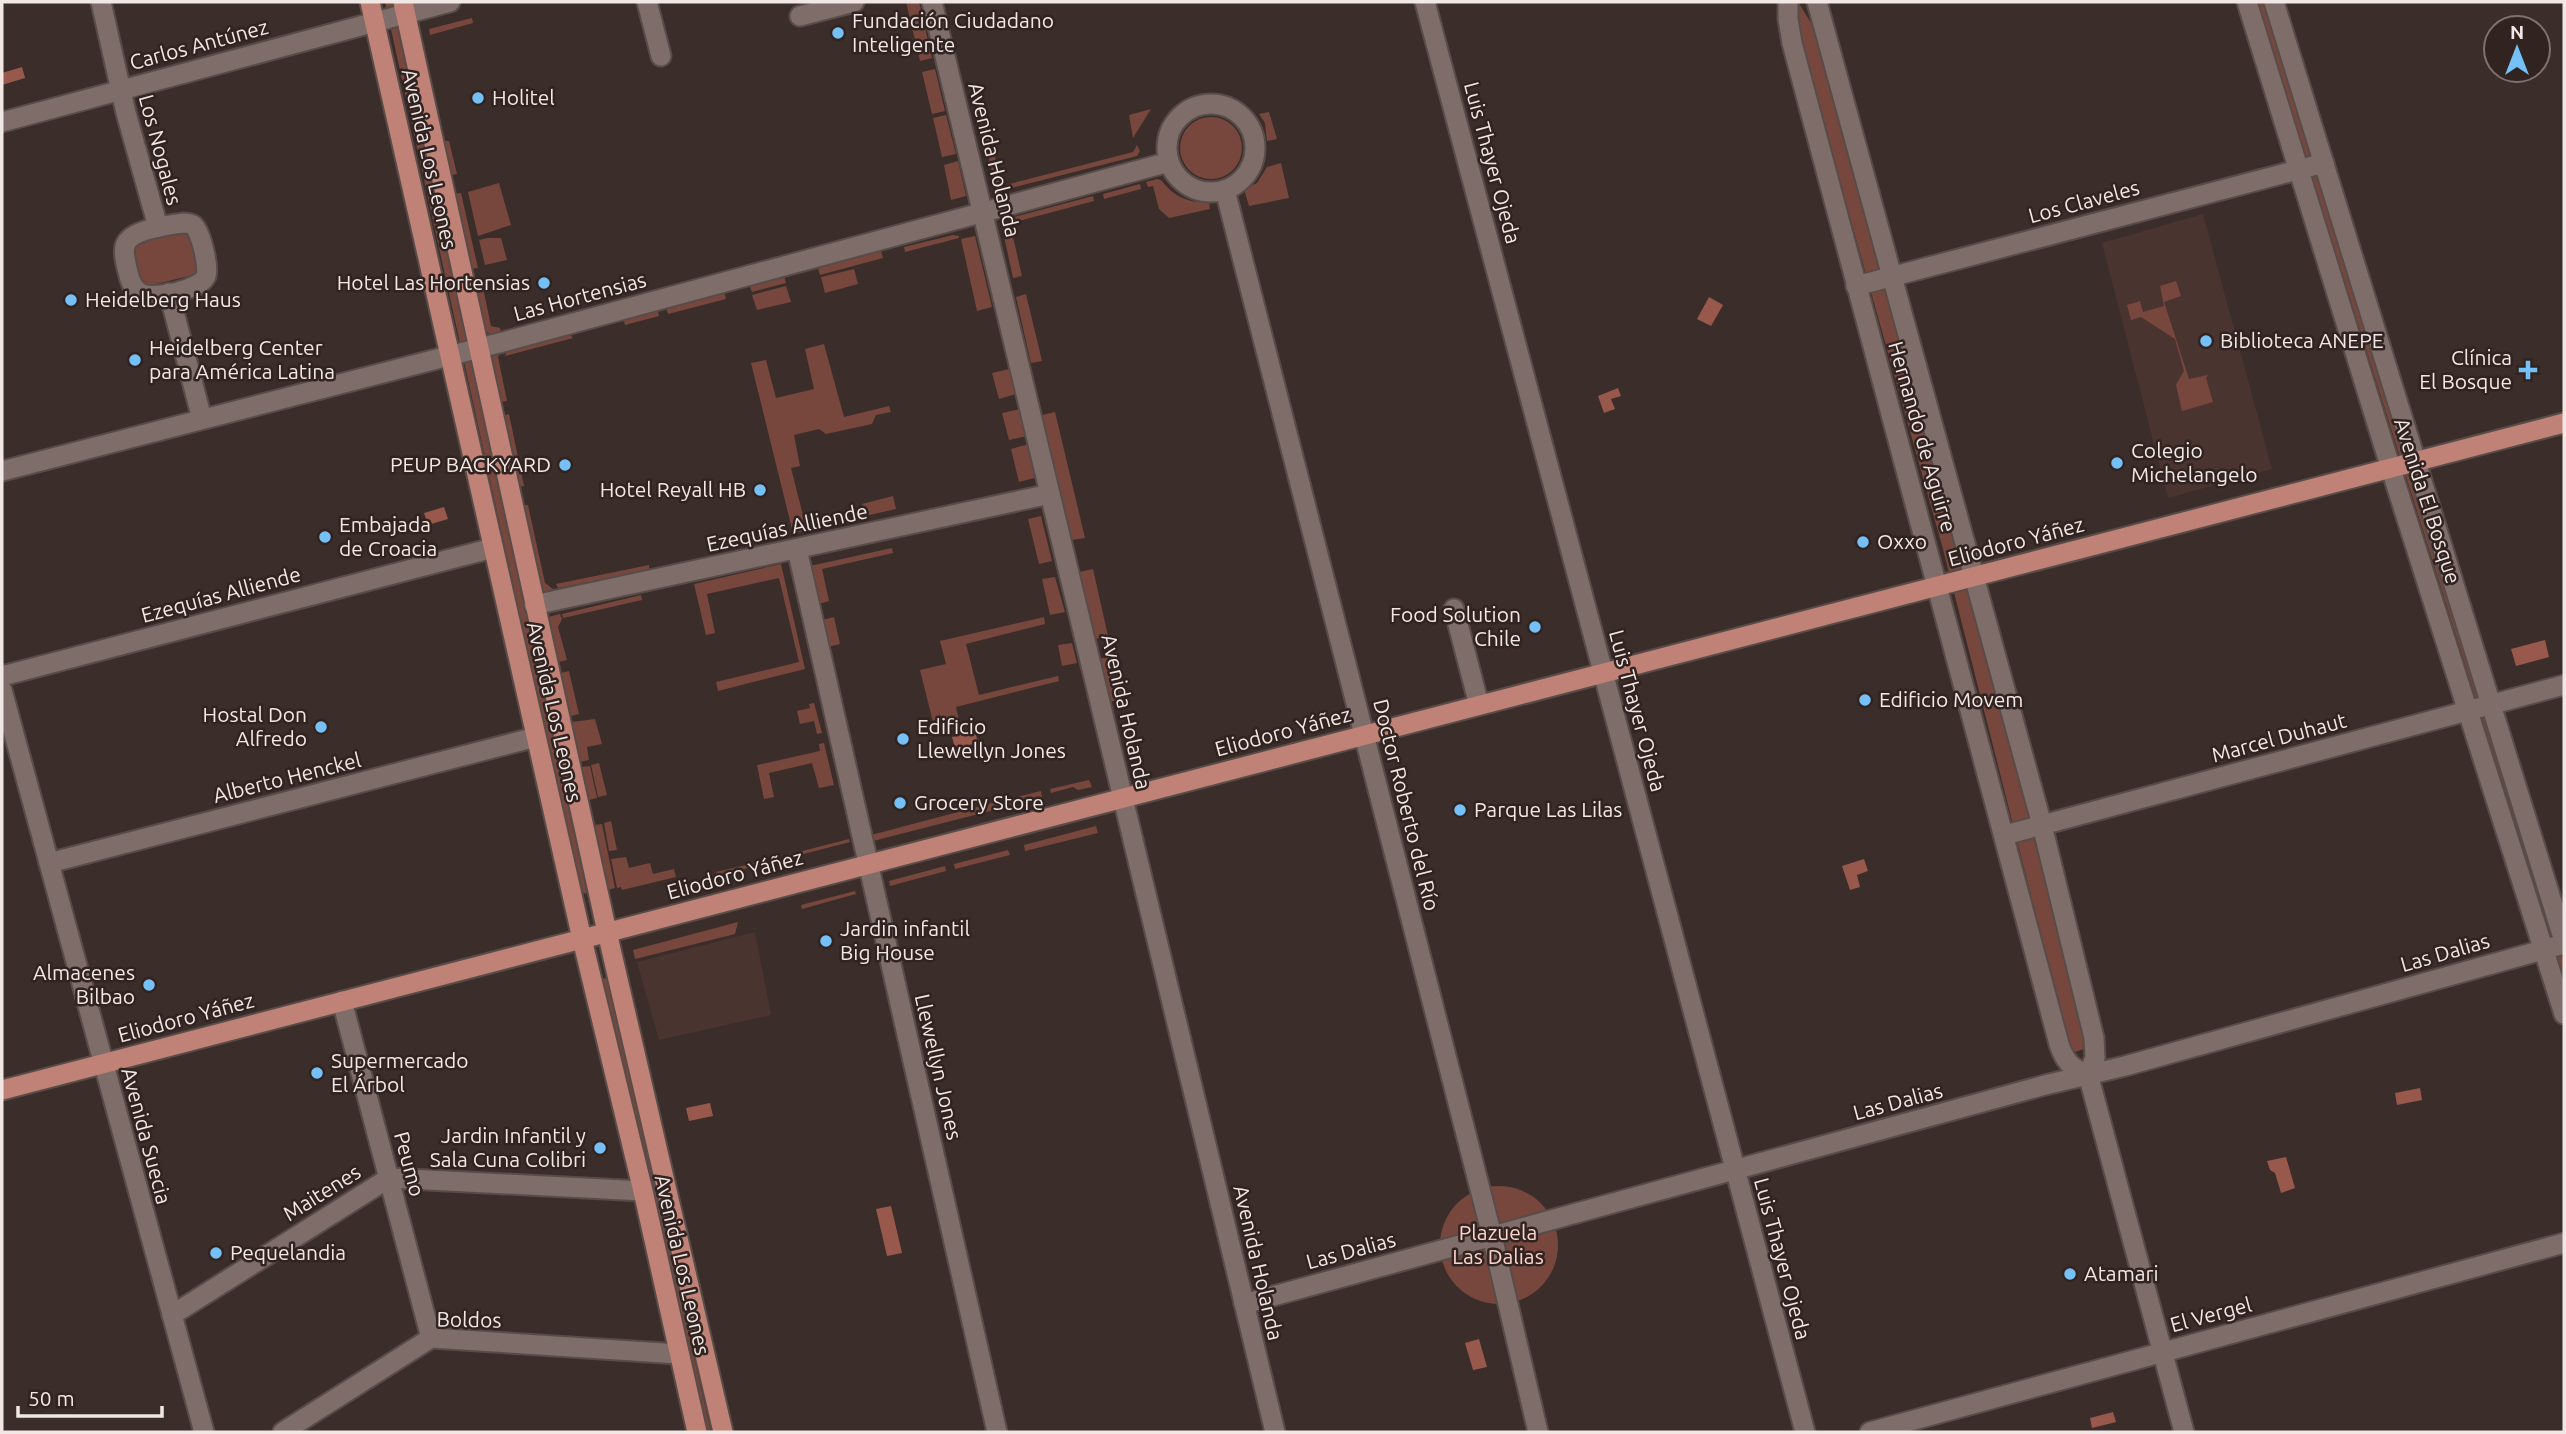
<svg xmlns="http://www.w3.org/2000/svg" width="2566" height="1434" viewBox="0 0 2566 1434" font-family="Ubuntu,sans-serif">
<rect width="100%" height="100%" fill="#3b2d2a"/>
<g fill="#4a3430">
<path d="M2203,214L2272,469L2168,498L2102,243Z"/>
<path d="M755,932L771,1015L659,1040L637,962Z"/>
</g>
<g fill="#77473d">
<path d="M385,2H393L587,893L581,894Z"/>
<path d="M906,2H919L932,58L920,61Z"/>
<path d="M1798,2L1813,26L1977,616L2086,1038L2084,1049L2075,1052L2070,1049L1943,549L1797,28Z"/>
<path d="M2257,2H2267L2564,952V979Z"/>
<path d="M472,18L473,23L430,35L429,29Z"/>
<path d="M935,69L945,111L932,114L922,72Z"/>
<path d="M982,103L994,151L988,152L976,105Z"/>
<path d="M1151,109L1133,138L1129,115Z"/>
<path d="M1269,112L1277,139L1267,141L1265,123L1259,114Z"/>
<path d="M946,115L956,154L942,157L933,118Z"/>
<circle cx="1211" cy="148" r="31"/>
<path d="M444,141H449L457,174L451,175Z"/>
<path d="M1137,145L1140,151L1137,156L1003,190L1002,186L1133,152Z"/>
<path d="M994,153L1002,186L996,187L988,155Z"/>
<path d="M958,161L966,196L951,200L944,165Z"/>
<path d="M1281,163L1289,198L1249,206L1244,189L1257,183L1267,167Z"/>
<path d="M1157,179L1161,180C1173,196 1189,204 1209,202L1210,209L1169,218L1159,209L1153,186L1148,187L1146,182Z"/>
<path d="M499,183L511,225L478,236L468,192Z"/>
<path d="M1140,184L1141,189L1104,199L1103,194Z"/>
<path d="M461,193L478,268L469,269L452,194Z"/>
<path d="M1093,196L1094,201L1011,223L1010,218Z"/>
<path d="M1010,224L1022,276L1013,278L1002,227Z"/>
<path d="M182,231L190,233L202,266L197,274L148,286L138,281C136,273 131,261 132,253C134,239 170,235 182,231Z"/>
<path d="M953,235L959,236V238L905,252L904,247Z"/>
<path d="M975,236L992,307L977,311L961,239Z"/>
<path d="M488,238H501L507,260L485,265L479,240Z"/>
<path d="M881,251L883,258L820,275L818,268Z"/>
<path d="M854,269L858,284L825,293L821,277Z"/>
<path d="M784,276L786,283L752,292L749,285Z"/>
<path d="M2176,281L2181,296L2164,302L2189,379L2208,375L2206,378L2213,402L2182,411L2176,385L2184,371L2175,339L2141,317L2131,320L2127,305L2140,301L2143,312L2164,306L2160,286Z"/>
<path d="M786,286L791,302L757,310L752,295Z"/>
<path d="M483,288L491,326L500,328L501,333L490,334L484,330L474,290Z"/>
<path d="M724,291L726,299L668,314L666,307Z"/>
<path d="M1026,294L1042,361L1031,363L1016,297Z"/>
<path d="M657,308L659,316L625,325L623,317Z"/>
<path d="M567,331L573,338L505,356L509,347Z"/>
<path d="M824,344L844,417L889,406L891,412L876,415L872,424L826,434L819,429L794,435L800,466L791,468L807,531L793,533L751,363L766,360L776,398L814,389L805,349Z"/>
<path d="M504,348L498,357L507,401L499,402L490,357L493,351Z"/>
<path d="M1009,369L1016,394L999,399L992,373Z"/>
<path d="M1020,409L1027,436L1009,440L1002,413Z"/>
<path d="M1055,412L1085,538L1072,540L1042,415Z"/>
<path d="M509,414L524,486L518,487L502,416Z"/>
<path d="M1029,444L1038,477L1019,482L1011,449Z"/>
<path d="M893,496L896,509L865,516L862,504Z"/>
<path d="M528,505L545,583L554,590L556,596L541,599L521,506Z"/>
<path d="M1041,516L1052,561L1039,564L1028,519Z"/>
<path d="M892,548L893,553L822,569L829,601L818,604L810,566Z"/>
<path d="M781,564L805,669L718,691L716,682L799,662L779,578L707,594L715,633L706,635L694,584Z"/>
<path d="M649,565V570L558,588L556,584Z"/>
<path d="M1093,569L1108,636L1094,639L1079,572Z"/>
<path d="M1055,577L1065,612L1050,615L1042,579Z"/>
<path d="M641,595L642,600L563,618L562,614Z"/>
<path d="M560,614L562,619L558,627L567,660L558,662L548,617Z"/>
<path d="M834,617L840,644L828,647L822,620Z"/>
<path d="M1044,617L1045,624L966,644L979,695L1058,676L1059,681L956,707L959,720L934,726L920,670L946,664L940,641Z"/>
<path d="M1072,643L1077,663L1062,666L1058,645Z"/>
<path d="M1113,656L1123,698L1110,702L1099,659Z"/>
<path d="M569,671L579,714L571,716L561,673Z"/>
<path d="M814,703L822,733L817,734L814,721L800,724L797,711L810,708L809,704Z"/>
<path d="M595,719L602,744L587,747L589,760L580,762L572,722Z"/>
<path d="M824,743L834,785L819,788L812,763L769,773L774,797L764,799L757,765L820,751L819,744Z"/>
<path d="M599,763L607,795L598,797L591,765Z"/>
<path d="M590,766L597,798L589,800L581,767Z"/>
<path d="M1089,780L1092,787L1078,790L1073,787L1051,793L1050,789Z"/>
<path d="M1041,791L1042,797L1010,805L1009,799Z"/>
<path d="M996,802L998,809L873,841L871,835Z"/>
<path d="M611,821L617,850L609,851L604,823Z"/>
<path d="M602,824L615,888L608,890L594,825Z"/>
<path d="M1096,826L1098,833L1025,851L1024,845Z"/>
<path d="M849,839L850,842L788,858L787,855Z"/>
<path d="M1008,850L1010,855L955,869L954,864Z"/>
<path d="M626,857L629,868L650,863L653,874L674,869L676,877L622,890L621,887L617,888L611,859Z"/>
<path d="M767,860L768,863L717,876L716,872Z"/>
<path d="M945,866L946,871L890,886L889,881Z"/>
<path d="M855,891L856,894L802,909L801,905Z"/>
<path d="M738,922L735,934L635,959L633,950Z"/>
<path d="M607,978L711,1432H705L601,979Z"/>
<circle cx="1499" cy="1245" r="59"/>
</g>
<g fill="#98594c">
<path d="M22,67L25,78L2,85V73Z"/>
<path d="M1709,297L1723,305L1711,326L1697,319Z"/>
<path d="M1618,388L1621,396L1611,399L1615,409L1604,413L1598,396Z"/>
<path d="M444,507L448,519L428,525L424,513Z"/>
<path d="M2545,640L2549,657L2516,666L2511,649Z"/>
<path d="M975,731L978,743L955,748L952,737Z"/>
<path d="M1864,859L1868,871L1857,875L1860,887L1850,890L1842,866Z"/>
<path d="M2420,1088L2422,1100L2397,1105L2395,1093Z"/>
<path d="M710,1103L713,1116L689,1121L686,1108Z"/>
<path d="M2286,1157L2295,1188L2281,1193L2275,1173L2270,1170L2267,1161Z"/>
<path d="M891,1206L902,1253L887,1256L876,1209Z"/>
<path d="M1479,1339L1487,1367L1473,1370L1465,1343Z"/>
<path d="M2113,1412L2116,1422L2092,1428L2090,1418Z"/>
</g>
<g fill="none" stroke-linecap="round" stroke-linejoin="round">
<defs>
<g id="minor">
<path d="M101,2L126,113L158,227"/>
<path d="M647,2L661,56"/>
<path d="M1788,2V19L1792,43C1880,377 1973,710 2059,1044C2064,1059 2071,1070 2088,1074"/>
<path d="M1817,2L2042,825L2094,1038L2095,1058L2088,1074L2184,1432"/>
<path d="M800,16L854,2"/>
<circle cx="1211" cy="148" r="44"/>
<path d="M1225,190L1492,1236L1538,1432"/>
<path d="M183,223C185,223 191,224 193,225C201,231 209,267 206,276C200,290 156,299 142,294C133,290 130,281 128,272C126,264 123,254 125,246C129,230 168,225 183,223Z"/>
<path d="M1856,286L2324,163"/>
<path d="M169,293L202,419"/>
<path d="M2,471L503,342L1169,162"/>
<path d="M797,549L997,1432"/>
<path d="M534,605L1050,494"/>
<path d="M1454,609L1479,705"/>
<path d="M2,676L493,548"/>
<path d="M2005,835L2564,685"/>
<path d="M49,863L536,737"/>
<path d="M342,1001L431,1338"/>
<path d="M1244,1304L2045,1085L2125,1066L2564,944"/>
<path d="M172,1315L389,1178L643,1191"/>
<path d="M283,1432L431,1338L679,1354"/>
<path d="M1870,1432L2564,1243"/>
</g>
<g id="tertiary">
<path d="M932,2L1275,1432"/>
<path d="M1425,2L1805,1432"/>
<path d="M2247,2L2391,469L2564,1014"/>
<path d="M2274,2L2564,941"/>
<path d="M2,122L450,2"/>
<path d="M2,690L204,1432"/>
</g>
<g id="primary">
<path d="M370,2L582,939L643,1191L697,1432"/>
<path d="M403,2L607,932L723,1432"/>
<path d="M2,1090L2564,423"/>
</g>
</defs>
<use href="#minor" stroke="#584c49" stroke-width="23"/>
<use href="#tertiary" stroke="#584c49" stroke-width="23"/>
<use href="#primary" stroke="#584c49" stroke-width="23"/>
<use href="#minor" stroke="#7f6d6a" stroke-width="19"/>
<use href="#tertiary" stroke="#7f6d6a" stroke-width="19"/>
<use href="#primary" stroke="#c08176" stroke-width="19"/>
</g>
<g fill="#75c0f6" stroke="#312320" stroke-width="2.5">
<circle cx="838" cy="33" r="7"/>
<circle cx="478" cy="98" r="7"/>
<circle cx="544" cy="283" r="7"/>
<circle cx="71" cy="300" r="7"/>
<circle cx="2206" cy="341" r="7"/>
<circle cx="135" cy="360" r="7"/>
<path d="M2524.5 359.5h7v7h7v7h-7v7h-7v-7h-7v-7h7z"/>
<circle cx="2117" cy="463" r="7"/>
<circle cx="565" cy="465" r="7"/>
<circle cx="760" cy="490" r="7"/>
<circle cx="325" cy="537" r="7"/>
<circle cx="1863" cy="542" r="7"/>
<circle cx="1535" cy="627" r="7"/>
<circle cx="1865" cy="700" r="7"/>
<circle cx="321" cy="727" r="7"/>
<circle cx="903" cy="739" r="7"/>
<circle cx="900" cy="803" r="7"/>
<circle cx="1460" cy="810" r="7"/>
<circle cx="826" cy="941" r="7"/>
<circle cx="149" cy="985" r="7"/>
<circle cx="317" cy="1073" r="7"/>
<circle cx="600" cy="1148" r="7"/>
<circle cx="216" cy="1253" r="7"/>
<circle cx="2070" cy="1274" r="7"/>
</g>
<g text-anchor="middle" stroke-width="5" stroke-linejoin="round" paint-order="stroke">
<g font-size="21" fill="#f1e7e5" stroke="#312320" text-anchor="start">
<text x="852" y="28">Fundación Ciudadano<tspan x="852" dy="24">Inteligente</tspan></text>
<text x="492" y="105">Holitel</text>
<text x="530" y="290" text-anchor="end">Hotel Las Hortensias</text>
<text x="85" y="307">Heidelberg Haus</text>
<text x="2220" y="348">Biblioteca ANEPE</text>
<text x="149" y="355">Heidelberg Center<tspan x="149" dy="24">para América Latina</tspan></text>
<text x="2512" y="365" text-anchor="end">Clínica<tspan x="2512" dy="24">El Bosque</tspan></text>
<text x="2131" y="458">Colegio<tspan x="2131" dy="24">Michelangelo</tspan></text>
<text x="551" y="472" text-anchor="end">PEUP BACKYARD</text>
<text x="746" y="497" text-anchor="end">Hotel Reyall HB</text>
<text x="339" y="532">Embajada<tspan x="339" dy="24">de Croacia</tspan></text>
<text x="1877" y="549">Oxxo</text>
<text x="1521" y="622" text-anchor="end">Food Solution<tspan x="1521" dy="24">Chile</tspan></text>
<text x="1879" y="707">Edificio Movem</text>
<text x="307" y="722" text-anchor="end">Hostal Don<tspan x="307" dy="24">Alfredo</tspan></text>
<text x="917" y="734">Edificio<tspan x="917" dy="24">Llewellyn Jones</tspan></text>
<text x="914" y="810">Grocery Store</text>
<text x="1474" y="817">Parque Las Lilas</text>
<text x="840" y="936">Jardin infantil<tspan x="840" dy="24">Big House</tspan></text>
<text x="135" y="980" text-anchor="end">Almacenes<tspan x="135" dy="24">Bilbao</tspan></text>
<text x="331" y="1068">Supermercado<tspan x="331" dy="24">El Árbol</tspan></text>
<text x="586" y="1143" text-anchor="end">Jardin Infantil y<tspan x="586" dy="24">Sala Cuna Colibri</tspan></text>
<text x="230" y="1260">Pequelandia</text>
<text x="2084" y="1281">Atamari</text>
</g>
<g font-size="21" fill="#f1e7e5" stroke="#312320">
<text transform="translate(199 45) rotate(-15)" y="7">Carlos Antúnez</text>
<text transform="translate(160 150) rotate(75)" y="7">Los Nogales</text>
<text transform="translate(429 159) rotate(77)" y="7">Avenida Los Leones</text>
<text transform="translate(994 160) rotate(76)" y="7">Avenida Holanda</text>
<text transform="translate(1492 163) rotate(75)" y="7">Luis Thayer Ojeda</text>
<text transform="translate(2084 202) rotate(-15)" y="7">Los Claveles</text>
<text transform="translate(580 297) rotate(-15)" y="7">Las Hortensias</text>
<text transform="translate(1922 437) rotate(74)" y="7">Hernando de Aguirre</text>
<text transform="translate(2427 501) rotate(72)" y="7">Avenida El Bosque</text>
<text transform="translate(787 528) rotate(-12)" y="7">Ezequías Alliende</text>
<text transform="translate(2016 542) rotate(-15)" y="7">Eliodoro Yáñez</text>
<text transform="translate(221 595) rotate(-15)" y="7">Ezequías Alliende</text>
<text transform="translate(1637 711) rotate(75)" y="7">Luis Thayer Ojeda</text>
<text transform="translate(554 712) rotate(77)" y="7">Avenida Los Leones</text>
<text transform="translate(1126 712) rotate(77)" y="7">Avenida Holanda</text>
<text transform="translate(1283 732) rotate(-15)" y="7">Eliodoro Yáñez</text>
<text transform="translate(2279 738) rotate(-15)" y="7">Marcel Duhaut</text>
<text transform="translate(287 778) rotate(-14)" y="7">Alberto Henckel</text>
<text transform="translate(1406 805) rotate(76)" y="7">Doctor Roberto del Río</text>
<text transform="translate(735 875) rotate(-15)" y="7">Eliodoro Yáñez</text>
<text transform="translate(2445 953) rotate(-16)" y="7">Las Dalias</text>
<text transform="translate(186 1018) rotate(-15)" y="7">Eliodoro Yáñez</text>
<text transform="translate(938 1067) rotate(77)" y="7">Llewellyn Jones</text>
<text transform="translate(1898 1102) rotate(-15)" y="7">Las Dalias</text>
<text transform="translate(146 1136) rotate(75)" y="7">Avenida Suecia</text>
<text transform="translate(409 1164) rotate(75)" y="7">Peumo</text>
<text transform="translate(322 1193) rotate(-32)" y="7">Maitenes</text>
<text transform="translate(1351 1251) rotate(-15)" y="7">Las Dalias</text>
<text transform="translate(1782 1259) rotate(75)" y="7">Luis Thayer Ojeda</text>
<text transform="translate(1258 1263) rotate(77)" y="7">Avenida Holanda</text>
<text transform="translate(682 1265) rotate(77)" y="7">Avenida Los Leones</text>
<text transform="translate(2211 1315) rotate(-15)" y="7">El Vergel</text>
<text transform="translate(469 1320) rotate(1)" y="7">Boldos</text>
</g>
<g font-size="21" fill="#fcd4cb" stroke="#312320">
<text x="1498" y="1240">Plazuela<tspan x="1498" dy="24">Las Dalias</tspan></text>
</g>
</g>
<rect width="2566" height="1434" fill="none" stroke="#f1e7e5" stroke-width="7"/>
<g transform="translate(2517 49)"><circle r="33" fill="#312320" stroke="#7e716f" stroke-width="2"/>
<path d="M0-5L12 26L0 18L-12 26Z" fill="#75c0f6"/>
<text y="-10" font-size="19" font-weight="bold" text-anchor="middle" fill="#f1e7e5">N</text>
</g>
<path d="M18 1406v10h144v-10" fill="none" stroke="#f1e7e5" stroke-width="3.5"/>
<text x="28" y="1406" font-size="21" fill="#f1e7e5" stroke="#312320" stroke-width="5" paint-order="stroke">50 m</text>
</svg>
